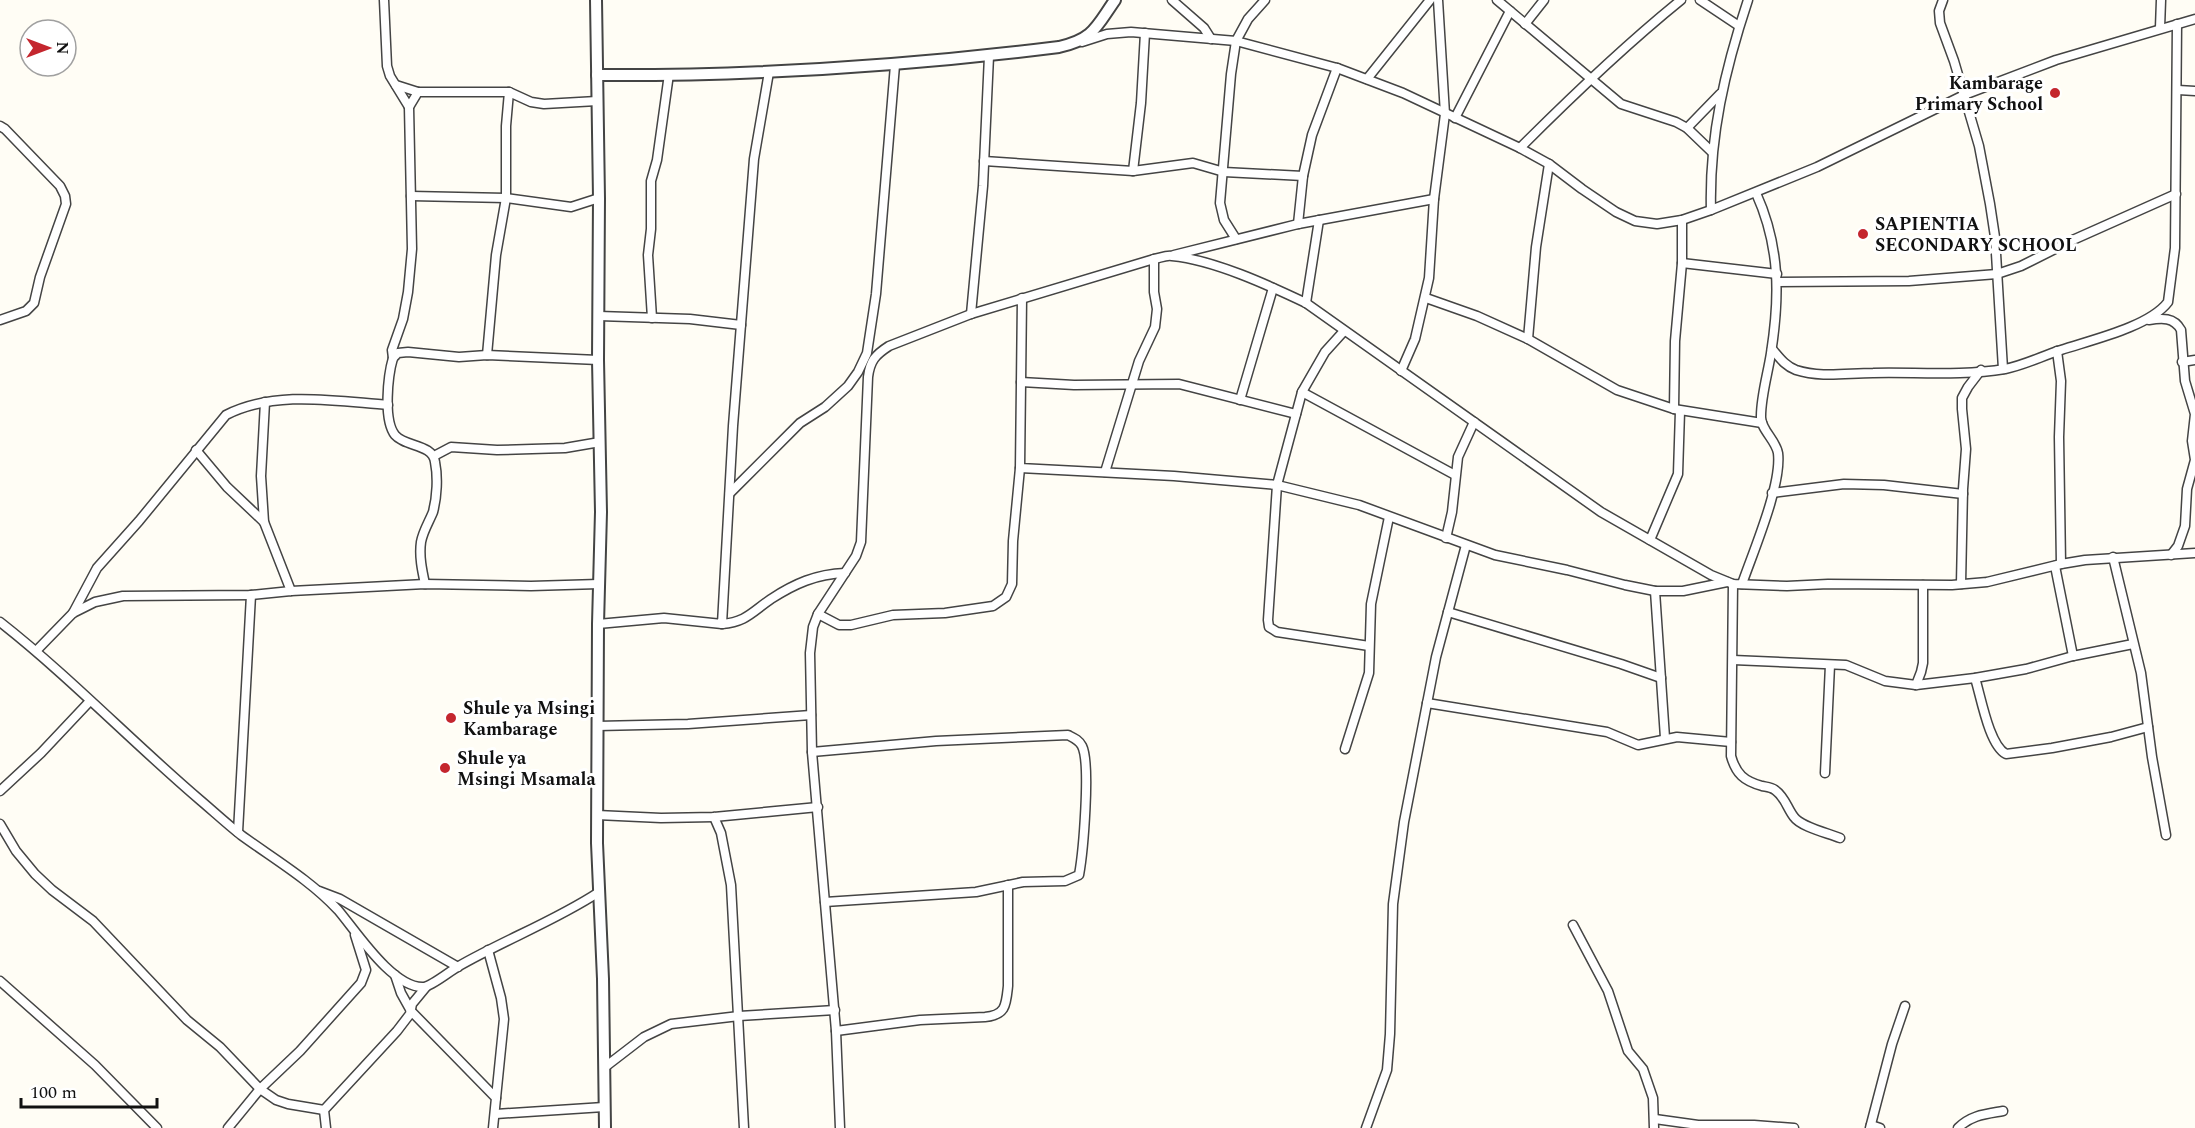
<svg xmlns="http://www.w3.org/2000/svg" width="2195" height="1128" viewBox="0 0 2195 1128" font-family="Spectral,serif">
<rect width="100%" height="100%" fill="#fffdf5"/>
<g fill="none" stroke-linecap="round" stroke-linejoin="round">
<defs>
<g id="minor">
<path d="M384,0L387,66L390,76L409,107"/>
<path d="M1172,0L1204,28L1211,39"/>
<path d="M1497,0L1621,104L1676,122L1687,128L1712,152"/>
<path d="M1700,0L1739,26"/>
<path d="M1943,0L1939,11L1940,23L1954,61L1979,146L1990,204L1995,237L2003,369"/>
<path d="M1525,24L1544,0"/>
<path d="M2160,28L2161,0"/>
<path d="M1082,42L1107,34L1131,32L1236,41L1337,68L1403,93L1520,148L1549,164L1582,189L1616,212L1635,221L1657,224L1682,220L1711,210L1817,167L1964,95L2056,60L2195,19"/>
<path d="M1367,79L1430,0"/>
<path d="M396,85L418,92"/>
<path d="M2178,90L2195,91"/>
<path d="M1455,118L1510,11"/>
<path d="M0,126L5,129L60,186L65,196L66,204L40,277L34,303L26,311L0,320"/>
<path d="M1687,128L1720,94"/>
<path d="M1520,148C1572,96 1624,46 1681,0"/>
<path d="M984,161L1133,171L1193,163L1224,172L1303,176"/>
<path d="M1133,171L1141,103L1145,33"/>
<path d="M411,196L506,198L571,207L599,198"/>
<path d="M1711,210C1709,137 1725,69 1748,0"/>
<path d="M1298,224L1303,176L1312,135L1337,68"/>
<path d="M1236,239L1224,220L1220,203L1231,74L1236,41L1248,19L1265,0"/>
<path d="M1174,255L1298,224L1434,199"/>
<path d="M1682,263L1777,274"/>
<path d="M1778,282L1909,281L1997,274L2021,266L2075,239L2176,194"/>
<path d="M1022,298L1020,468L1174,476L1277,485L1359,505L1495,555L1567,570L1625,585L1655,591H1683L1727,582"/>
<path d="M1426,298L1477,316L1528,339L1617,390L1674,409L1762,423"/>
<path d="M1306,303L1319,220"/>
<path d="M971,314L983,186L989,56"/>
<path d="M599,316L690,319L741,325"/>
<path d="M652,318L648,255L651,229V181L657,160L669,74"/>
<path d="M2149,320C2162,318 2174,317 2181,330L2185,381L2195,414L2192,441L2195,460L2187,489L2185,526L2178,546L2171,555"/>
<path d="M1344,331L1325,352L1302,392L1277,485L1268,620L1269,627L1277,632L1369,646"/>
<path d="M1528,339L1536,247L1549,164"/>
<path d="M1772,349C1779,357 1785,366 1796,370C1821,378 1847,373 1873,373C1916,372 1962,376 2005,369C2025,365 2042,356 2061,350C2091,340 2149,327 2168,302L2175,248L2177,24"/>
<path d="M2057,351L2061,381L2059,437L2061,564"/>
<path d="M487,355L496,255L506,198V126L509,92"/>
<path d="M393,358L392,350L403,319L408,292L412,249L409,107L418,92H509L531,102L544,104L597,101"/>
<path d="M2182,362L2195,360"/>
<path d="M1401,371L1415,339L1429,278L1434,199L1445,114L1438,0"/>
<path d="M1021,382L1074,385L1179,384L1296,414"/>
<path d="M1302,392L1455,475"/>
<path d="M1240,400L1273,288"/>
<path d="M265,402L261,476L264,522L291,591"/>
<path d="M1674,409L1675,341L1682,263V220"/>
<path d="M196,450L227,487L264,522"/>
<path d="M434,456L451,447L497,450L532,449L565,448L600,442"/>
<path d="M1105,472L1139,361L1155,327L1157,309L1154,292V259"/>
<path d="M730,493L800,423L825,407L848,386L858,372L867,353L876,294L895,65"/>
<path d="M1772,493L1844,484L1884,485L1963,494"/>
<path d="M1446,538L1452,512L1458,457L1474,422"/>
<path d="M1650,540L1678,474L1680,411"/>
<path d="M2113,557L2141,673L2152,757L2166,835"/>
<path d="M2055,566L2073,656"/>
<path d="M425,584C422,570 419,556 421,542C423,531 429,522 433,512C437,497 438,477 435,462C433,444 405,447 395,435C383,420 388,375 393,358L398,353L408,352L459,357L487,355L598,360"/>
<path d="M1733,584L1731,756C1736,774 1744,781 1762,786C1767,787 1771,787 1775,790C1785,797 1787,808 1794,817C1801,827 1828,833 1840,838"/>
<path d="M1742,584C1753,552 1782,485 1778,453C1776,440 1760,429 1761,416C1761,396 1768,373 1771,353C1780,296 1780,246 1756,193"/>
<path d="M1961,584L1963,489L1966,449L1962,409V398L1968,387L1981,370"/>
<path d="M1655,591L1665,738"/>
<path d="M1448,612L1621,664L1661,678"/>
<path d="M73,613L97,568L139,521L226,415C275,390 335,401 388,405"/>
<path d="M818,614L839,625H851L893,615L945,613L993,606L1006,597L1012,584L1013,541L1020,468"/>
<path d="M0,622C70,677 132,742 200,800C213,811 227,824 241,835C274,859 310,880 338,910C356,931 393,989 424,987C432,986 450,971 459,966C504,940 555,921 599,892"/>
<path d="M598,624L664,618L722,624L733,426L754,159L769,72"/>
<path d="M722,624C746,622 752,612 771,599C794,584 816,574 845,573"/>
<path d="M37,650L73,613L95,602L123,596L251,595L291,591L425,584L531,586L599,584"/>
<path d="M1733,660L1846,665L1885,681L1916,685L1975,678L2026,669L2073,656L2133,644"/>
<path d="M1975,678C1981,697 1989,745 2006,754L2052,748L2111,737L2148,727"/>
<path d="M1916,685L1921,672L1923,663V585"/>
<path d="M1427,703L1607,732L1638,745L1677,737L1731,742"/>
<path d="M597,726L688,724L811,715"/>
<path d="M1345,749L1369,673L1371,604L1389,517"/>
<path d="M812,752L936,741L1068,735C1074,738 1079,740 1082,746C1091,764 1083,853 1079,875L1065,881L1023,882L976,892L825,902"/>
<path d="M1825,773L1830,665"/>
<path d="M0,791L41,753L90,701"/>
<path d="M597,815L661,818L714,817L818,807"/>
<path d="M714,817L721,833L731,885L744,1128"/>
<path d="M0,824L16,851L35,874L52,890L93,921L187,1020L220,1047L260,1089L276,1100L288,1104L324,1110"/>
<path d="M238,832L251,595"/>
<path d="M319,891L340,899L458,967"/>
<path d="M1573,925L1608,991L1628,1051L1643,1069L1653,1098L1654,1128"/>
<path d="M488,950L501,998L504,1019L496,1098"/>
<path d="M395,975L401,993L411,1011L496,1098L493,1128"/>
<path d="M0,981L95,1065L157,1128"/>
<path d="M836,1031L920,1020L985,1017C1006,1015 1006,1005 1008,986V885"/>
<path d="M605,1067L644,1037L671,1024L739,1016L835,1010"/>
<path d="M496,1114L604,1107"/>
<path d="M1655,1119L1698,1125H1754L1794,1128"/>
<path d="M1871,1125L1880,1128"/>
<path d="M228,1128L260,1089L300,1051L361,983L366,970L355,935"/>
<path d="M326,1128L324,1110L397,1031L410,1014L412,1004L426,987"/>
<path d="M840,1128L836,1031L812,752L810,653L813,627L818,614L856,556L861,542L868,377C870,361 875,355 889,346L971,314L1154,259C1160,258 1166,255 1172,256C1214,260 1268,285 1306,303L1601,512L1711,575L1733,584L1787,586L1828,584L1952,585L1987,582L2061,564L2085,560L2195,553"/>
<path d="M1366,1128L1387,1070L1390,1034L1393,904L1404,822L1436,657L1466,545"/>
<path d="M1870,1128L1892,1044L1905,1006"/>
<path d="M1958,1128C1971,1115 1986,1114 2003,1111"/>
</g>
<g id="tertiary">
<path d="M596,0L599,198L598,360L601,512L598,624L597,843L603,979L605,1128"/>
<path d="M597,75C752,76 906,66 1059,47C1094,39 1096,27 1115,0"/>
</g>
</defs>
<use href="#minor" stroke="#444" stroke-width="11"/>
<use href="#tertiary" stroke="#444" stroke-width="14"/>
<use href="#minor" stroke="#fff" stroke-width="8"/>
<use href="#tertiary" stroke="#fff" stroke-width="10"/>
</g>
<g fill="#c4262e" stroke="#fff" stroke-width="2">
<circle cx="2055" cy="93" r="6"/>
<circle cx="1863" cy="234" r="6"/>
<circle cx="451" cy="718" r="6"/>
<circle cx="445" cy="768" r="6"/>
</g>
<g text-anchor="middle" stroke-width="6" stroke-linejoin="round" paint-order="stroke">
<g font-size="18" font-weight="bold" fill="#111" stroke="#fff" text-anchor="start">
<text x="2043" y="89" text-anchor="end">Kambarage<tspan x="2043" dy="21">Primary School</tspan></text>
<text x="1875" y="230">SAPIENTIA<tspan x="1875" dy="21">SECONDARY SCHOOL</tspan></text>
<text x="463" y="714">Shule ya Msingi<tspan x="463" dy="21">Kambarage</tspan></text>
<text x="457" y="764">Shule ya<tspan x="457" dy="21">Msingi Msamala</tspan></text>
</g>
</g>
<g transform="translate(48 48) rotate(90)"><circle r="28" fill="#ffffff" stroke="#a0a0a0" stroke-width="1.5"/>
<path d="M0-4.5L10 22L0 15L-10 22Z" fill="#c4262e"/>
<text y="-9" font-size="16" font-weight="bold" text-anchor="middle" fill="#111111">N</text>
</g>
<path d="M21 1098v9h136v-9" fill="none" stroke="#111111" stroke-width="3"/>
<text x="30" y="1098" font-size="18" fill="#111111" stroke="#ffffff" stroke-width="4.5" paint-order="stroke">100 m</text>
</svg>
